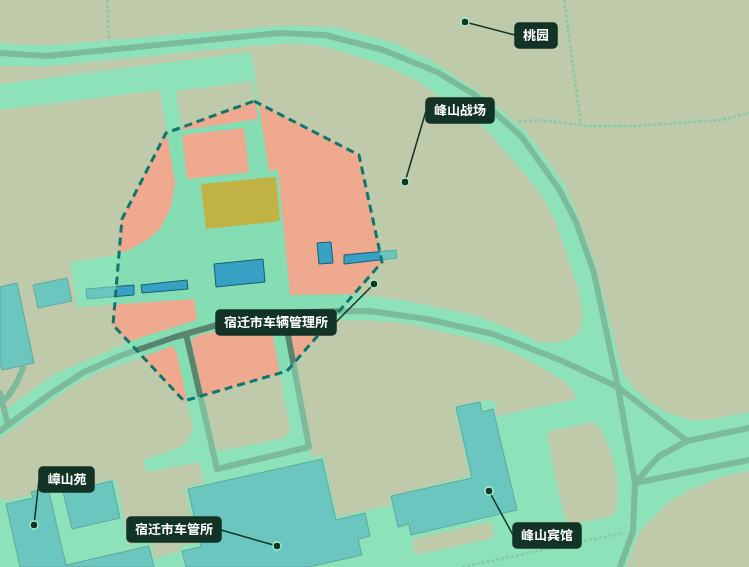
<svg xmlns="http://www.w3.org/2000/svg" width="749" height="567" viewBox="0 0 749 567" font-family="'Nunito Sans','Noto Sans SC',sans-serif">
<rect width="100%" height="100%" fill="#97e6bf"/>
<rect fill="#84ddb3" x="0" y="0" width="749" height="567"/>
<g fill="#eea98e">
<path d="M0,0H749V412L707,420H690L666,412L647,400L634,388L622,371L596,266L577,214L563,182L526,131L481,94L431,60L391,42L339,28L291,25L53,45H25L0,43Z"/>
<path d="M294,43L322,46L357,56L388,67L416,80L487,130L517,165L541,194L555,220L578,288L583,316L579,333L566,341L550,343L538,342L508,328L477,316L407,301L356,294L290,295L278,170L269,171L251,52L0,84V66H48L250,46Z"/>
<path d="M253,81L258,119L182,130L176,91Z"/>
<path d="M160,90L175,183L171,207L160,229L147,240L129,250L111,256L70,262L77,307L194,299L197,320L136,339L55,374L0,413V110Z"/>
<path d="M244,128L249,172L187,179L182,135Z"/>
<path d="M301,320C335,320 370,319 404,323C417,325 430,329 442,332C482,339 518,351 552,374C562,380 574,386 576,399L497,416L495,403L490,399L454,407L470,476L390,496L392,505L337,517L323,455L312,458L289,323Z"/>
<path d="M261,324L268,326L272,331L289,424L290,432L282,439L219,451L217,449L214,444L191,341L196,336L202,334Z"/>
<path d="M173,346L177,354L193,429L186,444L171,451L151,457L143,461L147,472L200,462L204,483L185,488L197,543L179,547L180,552L154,558L150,540L129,545L116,479L2,501L0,494V438L3,436L75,384L97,373Z"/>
<path d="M593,422L600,428L610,449L618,480L617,510L612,516L576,524L567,521L563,512L547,436L550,431Z"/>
<path d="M749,471V567H626L635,542L643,527L670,501L694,488L723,476Z"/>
<path d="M491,522L494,538L415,555L412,539Z"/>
</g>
<path fill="#c1b343" d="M273,177H276L280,220L274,222L206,229L201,184Z"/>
<g fill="#36a1c2" stroke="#175f75">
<path d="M331,242L333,263L319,264L317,243Z"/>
<path d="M396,250L397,258L344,264V255Z"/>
<path d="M263,259L265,282L216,287L214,264Z"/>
<path d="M67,278L72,301L38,308L33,285Z"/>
<path d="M187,280L188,289L142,293L141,285Z"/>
<path d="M17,283L34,363L2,370L0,362V287Z"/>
<path d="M134,285V295L87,299L86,289Z"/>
<path d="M480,402L482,412L493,409L517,510L411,535L409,524L398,527L391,496L472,478L456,407Z"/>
<path d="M322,459L336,520L365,513L370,536L358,539L362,555L309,567H186L182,551L201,547L188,489Z"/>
<path d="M112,481L120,518L72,529L63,492Z"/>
<path d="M48,488L66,565L149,546L154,567H20L6,504L33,498L31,492Z"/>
</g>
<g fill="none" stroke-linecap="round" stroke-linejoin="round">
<g stroke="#6aa98b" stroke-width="2.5" stroke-dasharray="3 2" stroke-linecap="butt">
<path d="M107,0L109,41"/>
<path d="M564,0L581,125"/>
<path d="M519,122L538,120L589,126H634L721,120L749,113"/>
<path d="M462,567L623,533"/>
</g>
<g stroke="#598570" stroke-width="6">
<path d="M0,53L46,56L280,33L325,35L383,50L437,72L475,95L521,136L559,189L576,222L594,273L618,387L635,483L633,531L620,567"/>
<path d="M186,334L217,469L309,447L284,314"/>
<path d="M0,393L8,425"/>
<path d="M0,401L2,402C13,392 18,381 23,368"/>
<path d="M0,431L50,394L84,372L120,356L175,337L235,320L301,312L370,311L426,319L493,334L560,360L618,387L687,441"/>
<path d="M635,483L658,457L687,441L749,428"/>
<path d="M635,483L749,460"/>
</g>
</g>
<path d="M0 0H749V567H0ZM254,101L359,155L382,262L287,371L184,401L113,325L122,219L166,133Z" fill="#97e6bf" fill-opacity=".55" fill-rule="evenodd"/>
<path fill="none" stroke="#0f766e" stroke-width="3" stroke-dasharray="8 5" stroke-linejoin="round" d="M254,101L359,155L382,262L287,371L184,401L113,325L122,219L166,133Z"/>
<path fill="none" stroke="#123325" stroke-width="1.5" d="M465 22L515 35M405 182L426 111M374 284L336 322M34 525L39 480M277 546L221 530M489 491L513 535"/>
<g fill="#123325" stroke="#a4f3cc" stroke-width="1.5">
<circle cx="465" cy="22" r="4"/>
<circle cx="405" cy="182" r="4"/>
<circle cx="374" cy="284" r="4"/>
<circle cx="34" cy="525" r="4"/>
<circle cx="277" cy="546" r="4"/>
<circle cx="489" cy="491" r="4"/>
</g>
<g fill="#123325" stroke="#123325" stroke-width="1.5">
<rect x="515" y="23" width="42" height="25" rx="4"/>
<rect x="426" y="98" width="68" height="25" rx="4"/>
<rect x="216" y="310" width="120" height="25" rx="4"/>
<rect x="39" y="467" width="55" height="25" rx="4"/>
<rect x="127" y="517" width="94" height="25" rx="4"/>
<rect x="513" y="523" width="68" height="25" rx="4"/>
</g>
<g font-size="13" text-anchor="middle" font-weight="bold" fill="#fff">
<text x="536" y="40">桃园</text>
<text x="460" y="115">峰山战场</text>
<text x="276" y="327">宿迁市车辆管理所</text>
<text x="67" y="484">嶂山苑</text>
<text x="174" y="534">宿迁市车管所</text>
<text x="547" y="540">峰山宾馆</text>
</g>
</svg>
